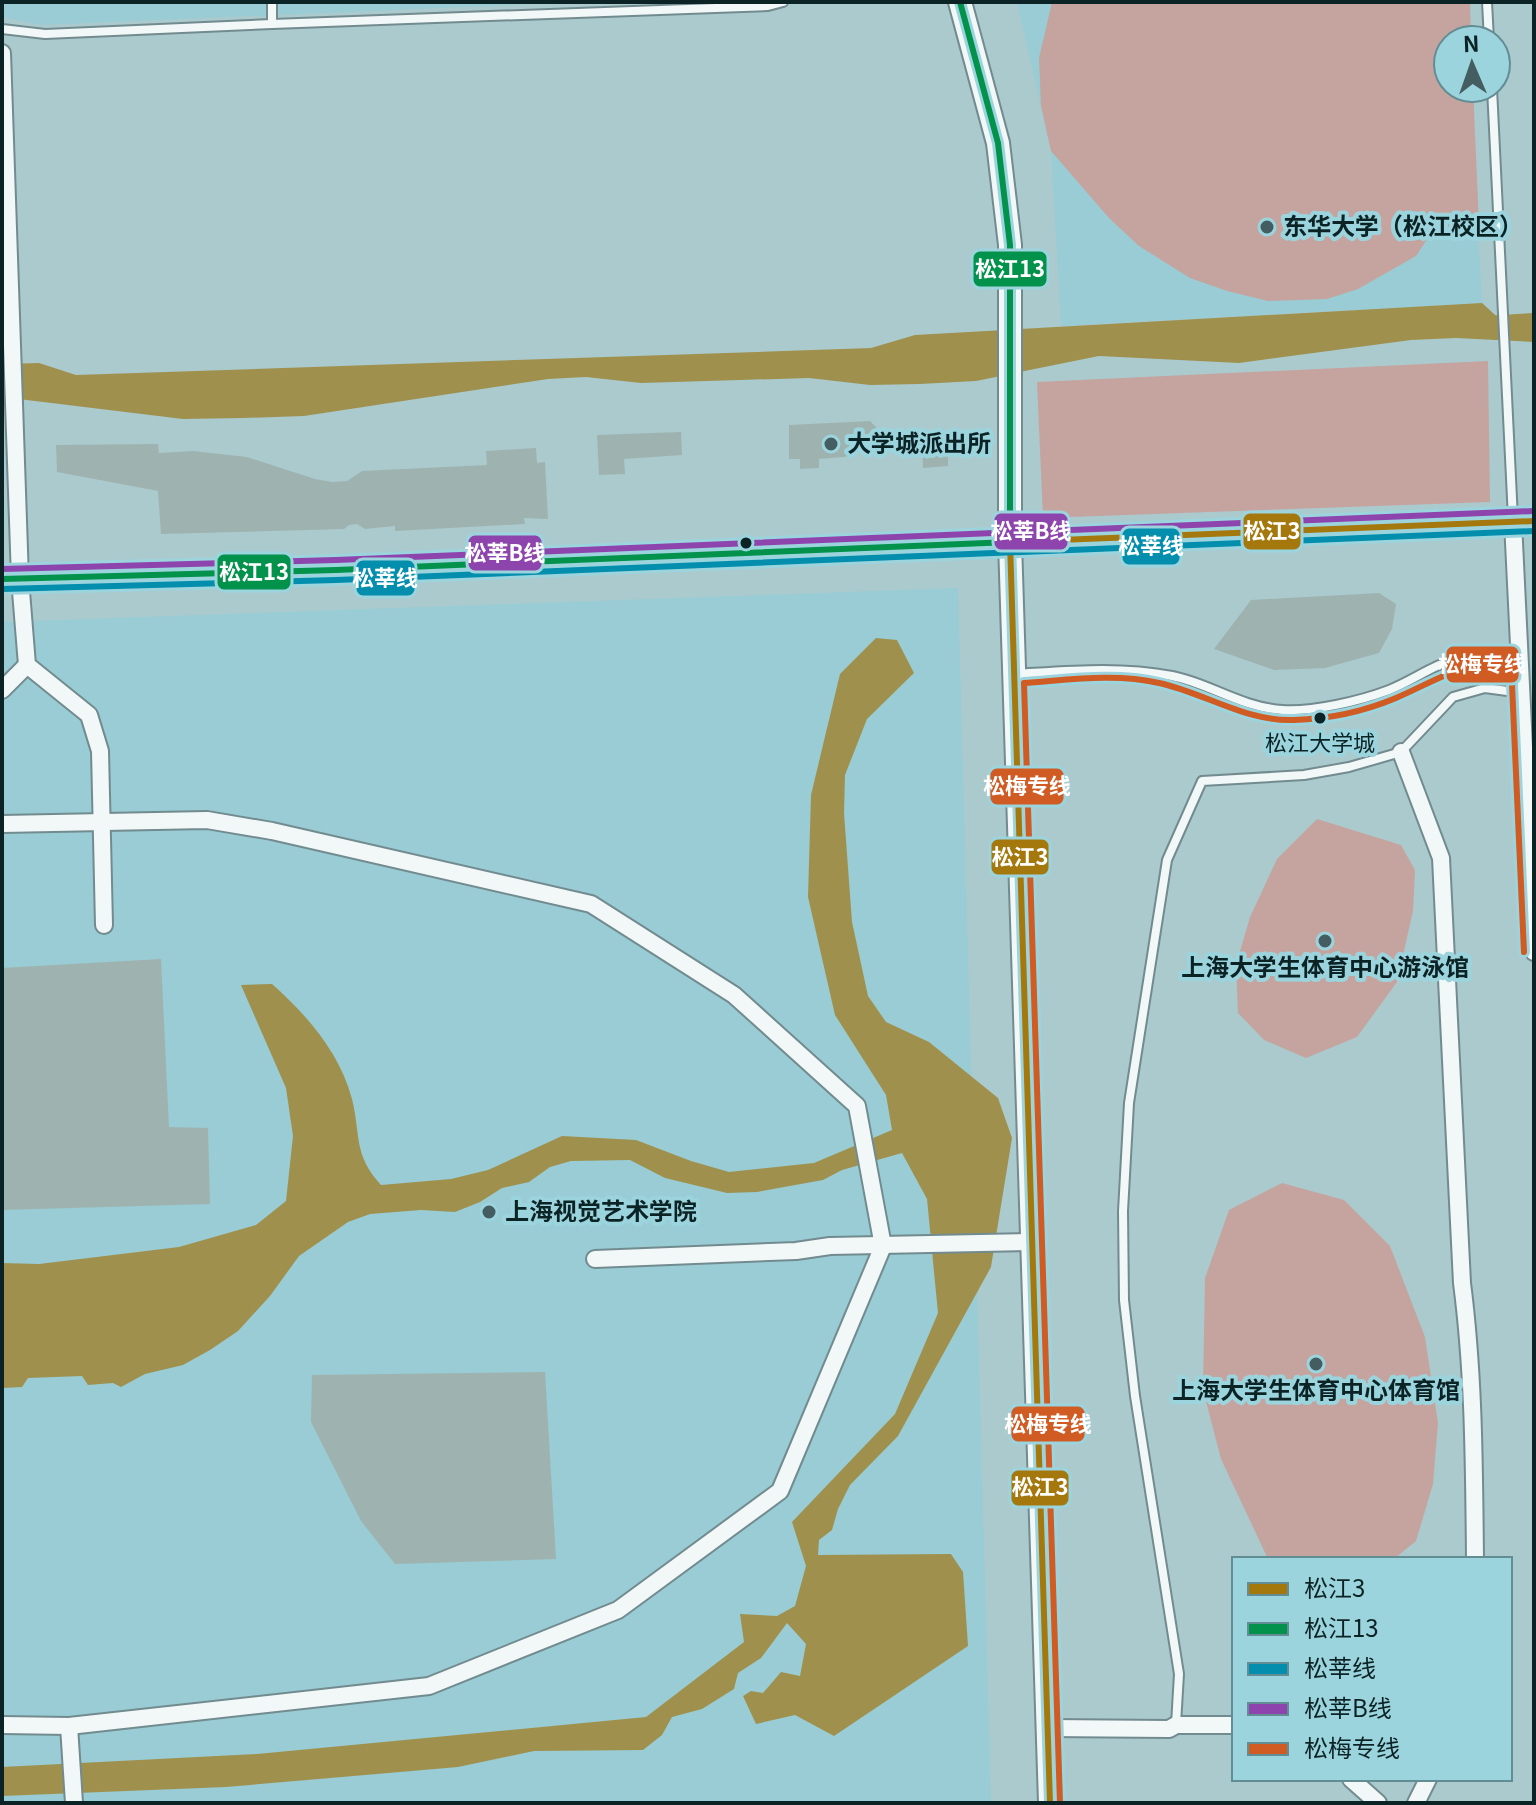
<svg xmlns="http://www.w3.org/2000/svg" width="1536" height="1805" viewBox="0 0 1536 1805" font-family="Georgia,'Noto Sans SC',serif">
<rect width="100%" height="100%" fill="#abcace"/>
<g fill="#99ccd4">
<path d="M2,2H580L42,25L2,17Z"/>
<path d="M1017,2H1467L1448,40V88H1471L1482,303L1061,326L1051,151Z"/>
<path d="M958,588L991,1803H2V622Z"/>
</g>
<g fill="#c5a49f">
<path d="M1052,2H1470L1471,40H1448V88H1473L1479,224L1432,232L1416,256L1358,289L1327,299L1268,301L1227,291L1190,278L1139,246L1109,218L1051,151L1041,106L1039,58Z"/>
<path d="M1488,361L1490,502L1043,518L1037,382Z"/>
<path d="M1317,819L1401,845L1415,870L1413,911L1397,982L1357,1037L1306,1058L1264,1040L1238,1013L1236,965L1250,917L1277,859Z"/>
<path d="M1282,1183L1344,1200L1390,1246L1425,1337L1438,1423L1433,1484L1416,1541L1394,1559H1268L1221,1459L1203,1390L1205,1278L1229,1210Z"/>
</g>
<g fill="#9f914d">
<path d="M1482,303L1505,324L1534,323V342L1456,338L1411,340L1239,363L1099,356L976,381L920,384L870,385L809,378L641,383L586,377L548,379L304,416L243,418L183,419L2,397V364L39,363L76,375L871,348L915,335Z"/>
<path d="M876,638L897,640L914,673L867,719L845,775L844,813L852,922L868,996L886,1022L929,1042L998,1098L1012,1138L991,1267L898,1436L850,1485L838,1509L832,1530L819,1540L818,1555L951,1554L963,1572L968,1646L834,1736L795,1715L756,1724L743,1696L751,1691L763,1693L781,1672L800,1676L806,1644L787,1623L761,1658L738,1673L734,1689L702,1709L672,1717L662,1735L643,1750L534,1751L458,1767L226,1787L2,1796V1767L257,1754L646,1717L744,1642L740,1614L777,1616L795,1606L806,1566L792,1522L895,1414L938,1313L927,1199L902,1153L842,1170L823,1180L757,1192L727,1193L665,1178L630,1160L571,1161L550,1167L529,1182L502,1188L480,1202L455,1212L421,1210L370,1214L348,1222L299,1256L270,1296L238,1331L210,1350L183,1365L145,1374L121,1387L113,1383L88,1385L82,1376L28,1378L22,1387L2,1388V1263L39,1264L179,1247L256,1225L286,1201L293,1136L286,1088L241,985L272,984C307,1015 340,1053 352,1099C361,1136 353,1154 381,1185L451,1179L488,1170L562,1136L636,1140L691,1161L729,1172L814,1163L892,1130L886,1095L835,1015L808,897L811,795L840,674Z"/>
</g>
<g fill="none" stroke-linecap="round" stroke-linejoin="round">
<path stroke="#9f914d" stroke-width="18" d="M1485,325L1534,322"/>
</g>
<g fill="#9eb3af">
<path d="M870,421L878,429L879,439L870,446H855L854,456L819,459V468L800,469V459H789V425Z"/>
<path d="M681,432L682,455L624,459L625,474L599,475L597,435Z"/>
<path d="M948,440V466L923,468L922,441Z"/>
<path d="M158,444L159,453L193,451L247,457L315,479L332,482L347,481L362,471L487,465L486,451L536,448L537,463L545,462L548,519L524,518L525,524L395,531V526L365,529L357,524L349,525L344,529L161,534L158,491L57,472L56,445Z"/>
<path d="M1379,593L1396,604L1392,629L1379,653L1325,668L1274,670L1214,649L1251,600Z"/>
<path d="M161,959L169,1127L208,1128L210,1204L2,1210V968Z"/>
<path d="M545,1372L556,1559L395,1564L361,1521L311,1422L312,1375Z"/>
</g>
<g fill="none" stroke-linecap="round" stroke-linejoin="round">
<defs>
<g id="lane">
<path d="M1487,2L1489,40"/>
<path d="M272,24L768,6L783,2"/>
<path d="M2,29L45,34L272,24V2"/>
<path d="M1492,88L1513,519"/>
<path d="M1015,674C1068,671 1119,666 1172,676C1209,683 1240,707 1282,710C1313,712 1360,701 1389,690C1414,680 1434,664 1460,658C1480,653 1500,652 1521,652"/>
<path d="M1176,1724L1179,1674L1135,1396L1124,1300L1123,1211L1129,1103L1167,860L1202,781L1304,775L1349,767L1401,752L1453,697L1485,688L1522,693"/>
</g>
<g id="street">
<path d="M2,53L20,579L27,665L89,715L100,751L104,925"/>
<path d="M1513,522L1534,952"/>
<path d="M2,690L27,665"/>
<path d="M1401,752L1441,858L1462,1283C1474,1375 1474,1467 1475,1559"/>
<path d="M2,824L207,820L272,831L591,904L734,995L857,1106L883,1246L780,1491L618,1610L429,1686L69,1726L2,1725"/>
<path d="M595,1259L796,1251L830,1246L1032,1242"/>
<path d="M69,1726L74,1803"/>
<path d="M1048,1728L1169,1729L1176,1725H1234"/>
<path d="M1351,1779L1378,1803"/>
<path d="M1416,1803L1428,1779"/>
</g>
<g id="secondary">
<path d="M960,2L998,143L1010,245V542L1050,1803"/>
<path d="M2,579L336,570L1534,521"/>
</g>
</defs>
<use href="#lane" stroke="#728b8f" stroke-width="12"/>
<use href="#street" stroke="#728b8f" stroke-width="20"/>
<use href="#secondary" stroke="#728b8f" stroke-width="26"/>
<use href="#lane" stroke="#f2f7f8" stroke-width="8"/>
<use href="#street" stroke="#f2f7f8" stroke-width="16"/>
<use href="#secondary" stroke="#f2f7f8" stroke-width="22"/>
<defs>
<g id="bus-1">
<path d="M1010,542L1050,1803"/>
<path d="M1010,542L1534,521"/>
</g>
<g id="bus-2">
<path d="M960,2L998,143L1010,245V542"/>
<path d="M2,579L336,570L1010,542"/>
</g>
<path id="bus-3" d="M2,589L336,580L1534,531"/>
<path id="bus-4" d="M2,569L336,560L1534,511"/>
<path id="bus-5" d="M1060,1803L1024,683C1069,680 1115,673 1159,683C1205,693 1246,722 1294,720C1328,719 1365,711 1396,698C1442,678 1458,663 1511,662L1524,952"/>
</defs>
<use href="#bus-1" stroke="#9cd4dd" stroke-width="12"/>
<use href="#bus-2" stroke="#9cd4dd" stroke-width="12"/>
<use href="#bus-3" stroke="#9cd4dd" stroke-width="12"/>
<use href="#bus-4" stroke="#9cd4dd" stroke-width="12"/>
<use href="#bus-5" stroke="#9cd4dd" stroke-width="12"/>
<use href="#bus-1" stroke="#a5780d" stroke-width="6"/>
<use href="#bus-2" stroke="#02924b" stroke-width="6"/>
<use href="#bus-3" stroke="#028eac" stroke-width="6"/>
<use href="#bus-4" stroke="#8e44ad" stroke-width="6"/>
<use href="#bus-5" stroke="#d05b23" stroke-width="6"/>
</g>
<g fill="#445d61" stroke="#9cd4dd" stroke-width="3">
<circle cx="1267" cy="227" r="8"/>
<circle cx="831" cy="444" r="8"/>
<circle cx="1325" cy="941" r="8"/>
<circle cx="489" cy="1212" r="8"/>
<circle cx="1316" cy="1364" r="8"/>
</g>
<g fill="#0c2326" stroke="#9cd4dd" stroke-width="3">
<circle cx="746" cy="543" r="7"/>
<circle cx="1320" cy="718" r="7"/>
</g>
<g text-anchor="middle" stroke-width="8" stroke-linejoin="round" paint-order="stroke">
<g font-size="22" fill="#0c2326" stroke="#9cd4dd">
<text x="1320" y="751">松江大学城</text>
</g>
<g font-size="24" font-weight="bold" fill="#0c2326" stroke="#9cd4dd" text-anchor="start">
<text x="1283" y="235">东华大学（松江校区）</text>
<text x="847" y="452">大学城派出所</text>
<text x="1325" y="976" text-anchor="middle">上海大学生体育中心游泳馆</text>
<text x="505" y="1220">上海视觉艺术学院</text>
<text x="1316" y="1399" text-anchor="middle">上海大学生体育中心体育馆</text>
</g>
</g>
<g stroke="#9cd4dd" stroke-width="3">
<rect x="972" y="250" width="76" height="38" rx="8" fill="#02924b"/>
<rect x="1242" y="512" width="60" height="39" rx="8" fill="#a5780d"/>
<rect x="993" y="512" width="76" height="39" rx="8" fill="#8e44ad"/>
<rect x="1121" y="527" width="60" height="39" rx="8" fill="#028eac"/>
<rect x="467" y="534" width="76" height="38" rx="8" fill="#8e44ad"/>
<rect x="216" y="553" width="76" height="38" rx="8" fill="#02924b"/>
<rect x="355" y="559" width="61" height="38" rx="8" fill="#028eac"/>
<rect x="1445" y="645" width="75" height="39" rx="8" fill="#d05b23"/>
<rect x="989" y="767" width="76" height="39" rx="8" fill="#d05b23"/>
<rect x="990" y="838" width="60" height="38" rx="8" fill="#a5780d"/>
<rect x="1010" y="1405" width="76" height="38" rx="8" fill="#d05b23"/>
<rect x="1010" y="1469" width="60" height="38" rx="8" fill="#a5780d"/>
</g>
<g font-size="22" text-anchor="middle" font-weight="bold" fill="#fff">
<text x="1010" y="277">松江13</text>
<text x="1272" y="539">松江3</text>
<text x="1031" y="539">松莘B线</text>
<text x="1151" y="554">松莘线</text>
<text x="505" y="561">松莘B线</text>
<text x="254" y="580">松江13</text>
<text x="385" y="586">松莘线</text>
<text x="1482" y="672">松梅专线</text>
<text x="1027" y="794">松梅专线</text>
<text x="1020" y="865">松江3</text>
<text x="1048" y="1432">松梅专线</text>
<text x="1040" y="1495">松江3</text>
</g>
<rect width="1536" height="1805" fill="none" stroke="#0c2326" stroke-width="8"/>
<rect x="1232" y="1557" width="280" height="224" fill="#9cd4dd" stroke="#628d94" stroke-width="2"/>
<rect x="1248" y="1583" width="40" height="12" fill="#a5780d" stroke="#628d94" stroke-width="2"/>
<text x="1304" y="1597" font-size="24" fill="#0c2326">松江3</text>
<rect x="1248" y="1623" width="40" height="12" fill="#02924b" stroke="#628d94" stroke-width="2"/>
<text x="1304" y="1637" font-size="24" fill="#0c2326">松江13</text>
<rect x="1248" y="1663" width="40" height="12" fill="#028eac" stroke="#628d94" stroke-width="2"/>
<text x="1304" y="1677" font-size="24" fill="#0c2326">松莘线</text>
<rect x="1248" y="1703" width="40" height="12" fill="#8e44ad" stroke="#628d94" stroke-width="2"/>
<text x="1304" y="1717" font-size="24" fill="#0c2326">松莘B线</text>
<rect x="1248" y="1743" width="40" height="12" fill="#d05b23" stroke="#628d94" stroke-width="2"/>
<text x="1304" y="1757" font-size="24" fill="#0c2326">松梅专线</text>
<g transform="translate(1472 64) rotate(358)"><circle r="38" fill="#9cd4dd" stroke="#628d94" stroke-width="2"/>
<path d="M0-6L14 30L0 20L-14 30Z" fill="#445d61"/>
<text y="-12" font-size="22" font-weight="bold" text-anchor="middle" fill="#0c2326">N</text>
</g>
</svg>
